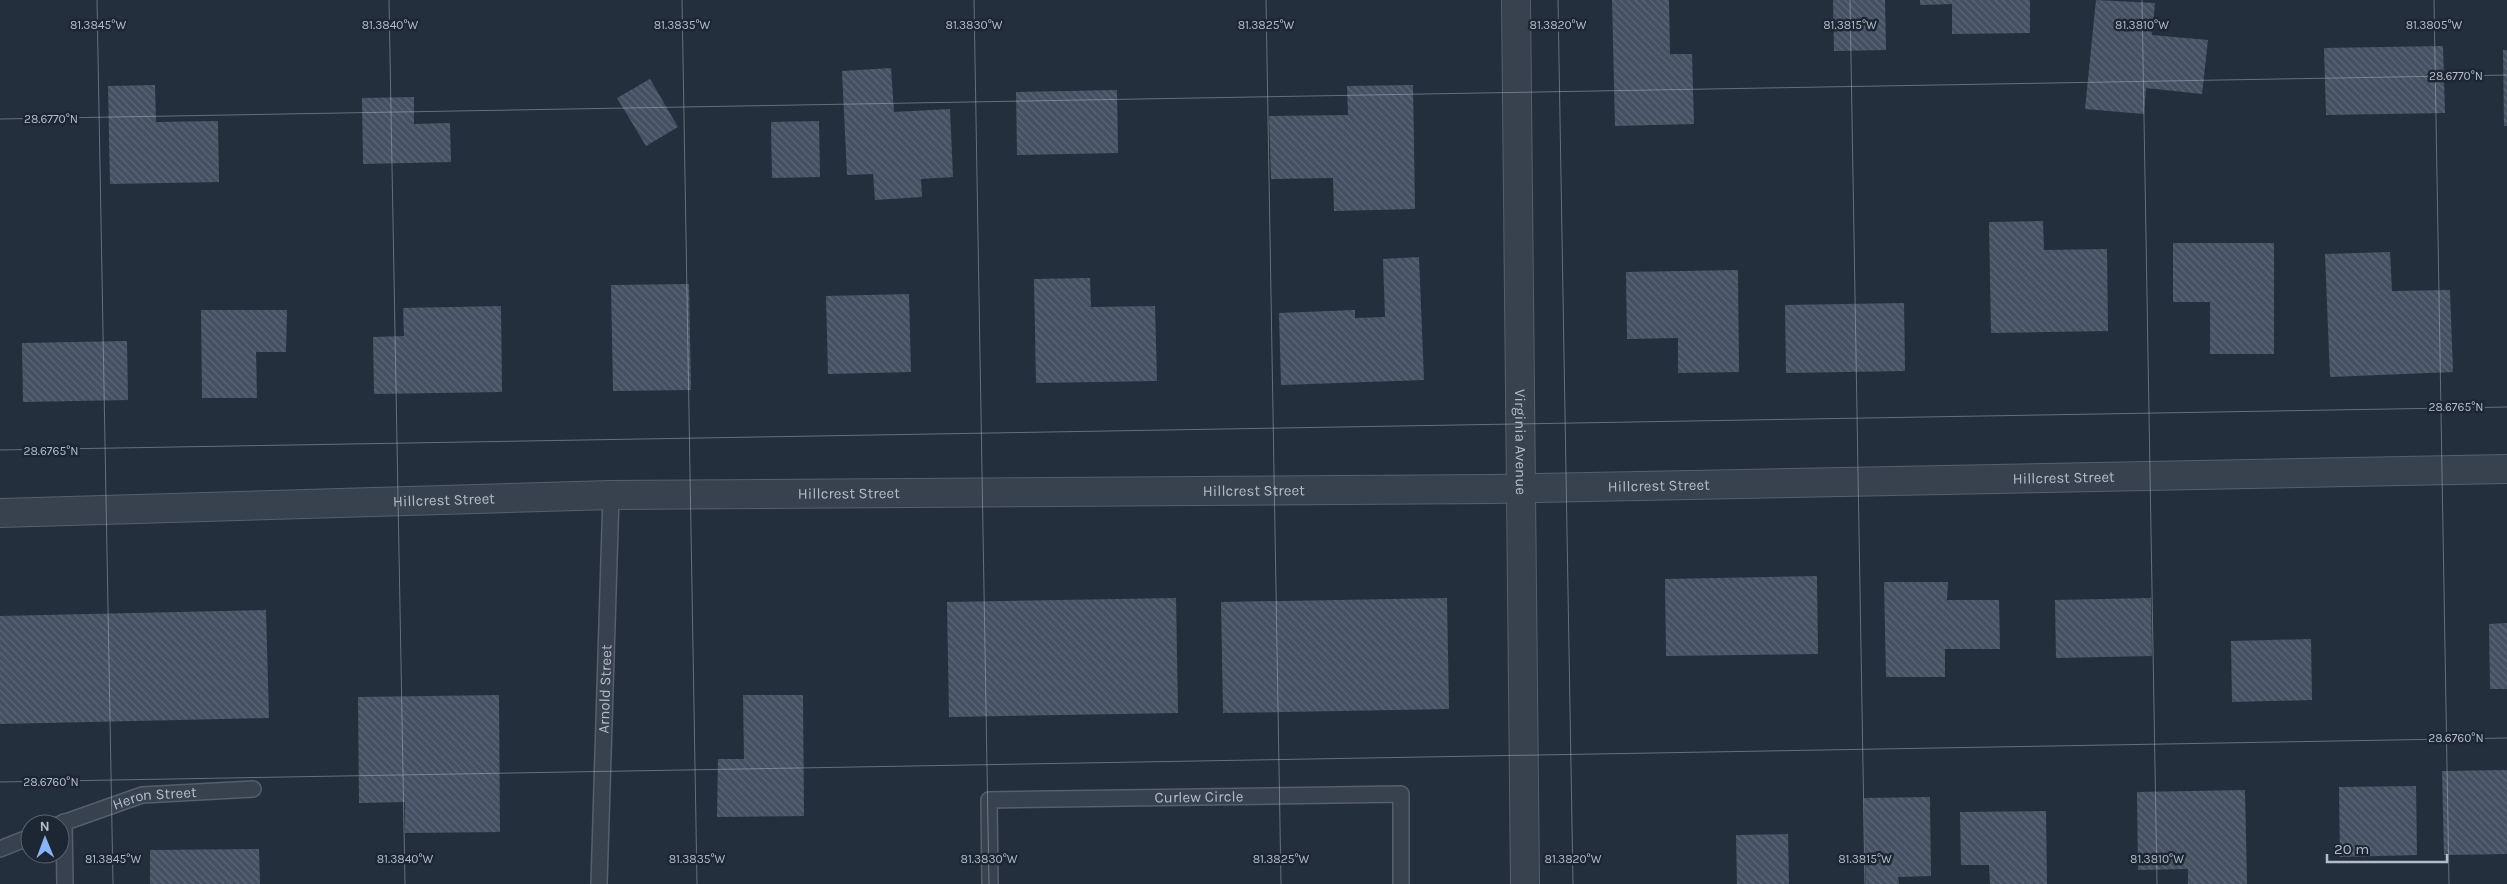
<svg xmlns="http://www.w3.org/2000/svg" width="2507" height="884" viewBox="0 0 2507 884" font-family="Karla,sans-serif">
<defs>
<pattern id="building-back-hatch" width="6" height="6" patternUnits="userSpaceOnUse" patternTransform="scale(1.25)"><rect width="6" height="6" fill="#455162"/><path d="M-1 5l2 2M0 0l6 6M5-1l2 2" fill="none" stroke="#5d6877"/></pattern>
</defs>
<rect width="100%" height="100%" fill="#242f3e"/>
<g fill="url(#building-back-hatch)">
<path d="M1612,0H1669L1670,54H1692L1694,124L1615,126Z"/>
<path d="M1833,0H1885L1886,50L1834,51Z"/>
<path d="M1920,0H2030V33L1952,34V4L1920,5Z"/>
<path d="M2096,0L2155,3L2152,35L2208,40L2202,94L2146,88L2144,114L2085,109Z"/>
<path d="M2443,46L2445,113L2326,115L2324,48Z"/>
<path d="M2503,50H2507V126H2504Z"/>
<path d="M891,68L894,112L950,109L953,177L921,179L922,197L875,200L873,174L847,175L842,71Z"/>
<path d="M650,79L678,127L646,146L617,98Z"/>
<path d="M155,85L156,122L218,121L219,182L110,184L108,86Z"/>
<path d="M1413,85L1415,209L1334,211L1333,178L1271,179L1269,116L1348,115L1347,86Z"/>
<path d="M1117,90L1118,153L1017,155L1016,92Z"/>
<path d="M414,97V124L450,123L451,162L363,164L362,98Z"/>
<path d="M819,121L820,177L772,178L771,122Z"/>
<path d="M2043,221L2044,250L2107,249L2108,331L1991,333L1989,222Z"/>
<path d="M2173,243H2274V354H2210V302H2173Z"/>
<path d="M2390,252L2392,291L2450,290L2453,372L2330,377L2325,254Z"/>
<path d="M1419,257L1424,380L1281,385L1279,313L1355,310V318L1385,317L1383,259Z"/>
<path d="M1738,270L1739,372L1678,373V338L1627,339L1626,272Z"/>
<path d="M1090,278L1091,307L1155,306L1157,381L1036,383L1034,279Z"/>
<path d="M689,284L691,390L613,391L611,285Z"/>
<path d="M909,294L911,372L828,374L826,296Z"/>
<path d="M1904,303L1905,371L1786,373L1785,305Z"/>
<path d="M501,306L502,392L374,394L373,337L404,336L403,308Z"/>
<path d="M201,310H287L286,352H256L257,398H202Z"/>
<path d="M127,341L128,400L23,402L22,343Z"/>
<path d="M1817,576L1818,654L1666,656L1665,579Z"/>
<path d="M1884,582H1948L1947,600H1999L2000,649H1945V677H1886Z"/>
<path d="M1176,598L1178,713L949,717L947,602Z"/>
<path d="M1447,598L1449,709L1223,713L1221,602Z"/>
<path d="M2151,598L2152,656L2056,658L2055,600Z"/>
<path d="M266,610L269,718L0,724V616Z"/>
<path d="M2507,623V689H2490L2489,624Z"/>
<path d="M2311,639L2312,700L2232,702L2231,641Z"/>
<path d="M499,695L500,832L405,833V802L359,803L358,697Z"/>
<path d="M743,695H803L804,816L717,817L718,759H744Z"/>
<path d="M2507,770V854L2444,855L2442,771Z"/>
<path d="M2416,786L2417,855L2340,857L2339,787Z"/>
<path d="M2245,790L2247,884H2188V869L2138,870L2137,792Z"/>
<path d="M1930,797L1931,876L1898,877L1899,884H1866L1864,798Z"/>
<path d="M2046,811L2047,884H1990L1989,865H1961L1960,812Z"/>
<path d="M1788,834L1789,884H1737L1736,835Z"/>
<path d="M259,849L260,884H150V850Z"/>
</g>
<g fill="none" stroke-linecap="round" stroke-linejoin="round">
<defs>
<g id="service">
<path d="M64,822L65,884"/>
<path id="s1" d="M60,824L142,795L253,789"/>
<path d="M0,849L30,837"/>
<path id="s2" d="M599,884L611,495"/>
<path id="s3" d="M990,884L989,800L1401,794V884"/>
</g>
<g id="minor">
<path id="s4" d="M1516,0L1525,884"/>
<path id="s5" d="M0,513L611,495L1492,489L2507,469"/>
</g>
</defs>
<use href="#service" stroke="#565f6c" stroke-width="18"/>
<use href="#minor" stroke="#565f6c" stroke-width="30"/>
<use href="#service" stroke="#38414e" stroke-width="15"/>
<use href="#minor" stroke="#38414e" stroke-width="28"/>
</g>
<path fill="none" stroke="#b4bcc9" stroke-width="1" stroke-opacity="0.45" d="M97,0L113,884M389,0L405,884M682,0L697,884M974,0L989,884M1266,0L1281,884M1558,0L1573,884M1850,0L1865,884M2142,0L2157,884M2434,0L2449,884M0,119L2507,75M0,450L2507,407M0,782L2507,738"/>
<g text-anchor="middle" stroke-width="5" stroke-linejoin="round" paint-order="stroke">
<g font-size="15" fill="#b4bcc9" stroke="#1d2633">
<text dy="5" stroke="none"><textPath href="#s4" startOffset="442">Virginia Avenue</textPath></text>
<text dy="5" stroke="none"><textPath href="#s5" startOffset="2064">Hillcrest Street</textPath></text>
<text dy="5" stroke="none"><textPath href="#s5" startOffset="1659">Hillcrest Street</textPath></text>
<text dy="5" stroke="none"><textPath href="#s5" startOffset="1254">Hillcrest Street</textPath></text>
<text dy="5" stroke="none"><textPath href="#s5" startOffset="849">Hillcrest Street</textPath></text>
<text dy="5" stroke="none"><textPath href="#s5" startOffset="444">Hillcrest Street</textPath></text>
<text dy="5" stroke="none"><textPath href="#s2" startOffset="195">Arnold Street</textPath></text>
<text dy="5" stroke="none"><textPath href="#s3" startOffset="294">Curlew Circle</textPath></text>
<text dy="5" stroke="none"><textPath href="#s1" startOffset="99">Heron Street</textPath></text>
</g>
</g>
<g font-size="12" text-anchor="middle" fill="#b4bcc9" stroke="#1d2633" stroke-width="5" stroke-linejoin="round" paint-order="stroke">
<text x="98" y="29">81.3845°W</text>
<text x="390" y="29">81.3840°W</text>
<text x="682" y="29">81.3835°W</text>
<text x="974" y="29">81.3830°W</text>
<text x="1266" y="29">81.3825°W</text>
<text x="1558" y="29">81.3820°W</text>
<text x="1850" y="29">81.3815°W</text>
<text x="2142" y="29">81.3810°W</text>
<text x="2434" y="29">81.3805°W</text>
<text x="2456" y="80">28.6770°N</text>
<text x="51" y="123">28.6770°N</text>
<text x="2456" y="411">28.6765°N</text>
<text x="51" y="455">28.6765°N</text>
<text x="2456" y="742">28.6760°N</text>
<text x="51" y="786">28.6760°N</text>
<text x="113" y="863">81.3845°W</text>
<text x="405" y="863">81.3840°W</text>
<text x="697" y="863">81.3835°W</text>
<text x="989" y="863">81.3830°W</text>
<text x="1281" y="863">81.3825°W</text>
<text x="1573" y="863">81.3820°W</text>
<text x="1865" y="863">81.3815°W</text>
<text x="2157" y="863">81.3810°W</text>
</g>
<g transform="translate(45 839) rotate(359)"><circle r="24" fill="#1d2633" stroke="#59626f"/>
<path d="M0-4L9 19L0 12L-9 19Z" fill="#8ab4f8"/>
<text y="-8" font-size="14" font-weight="bold" text-anchor="middle" fill="#b4bcc9">N</text>
</g>
<path d="M2327 854v8h120v-8" fill="none" stroke="#b4bcc9" stroke-width="2.5"/>
<text x="2334" y="854" font-size="15" fill="#b4bcc9" stroke="#1d2633" stroke-width="4" paint-order="stroke">20 m</text>
</svg>
